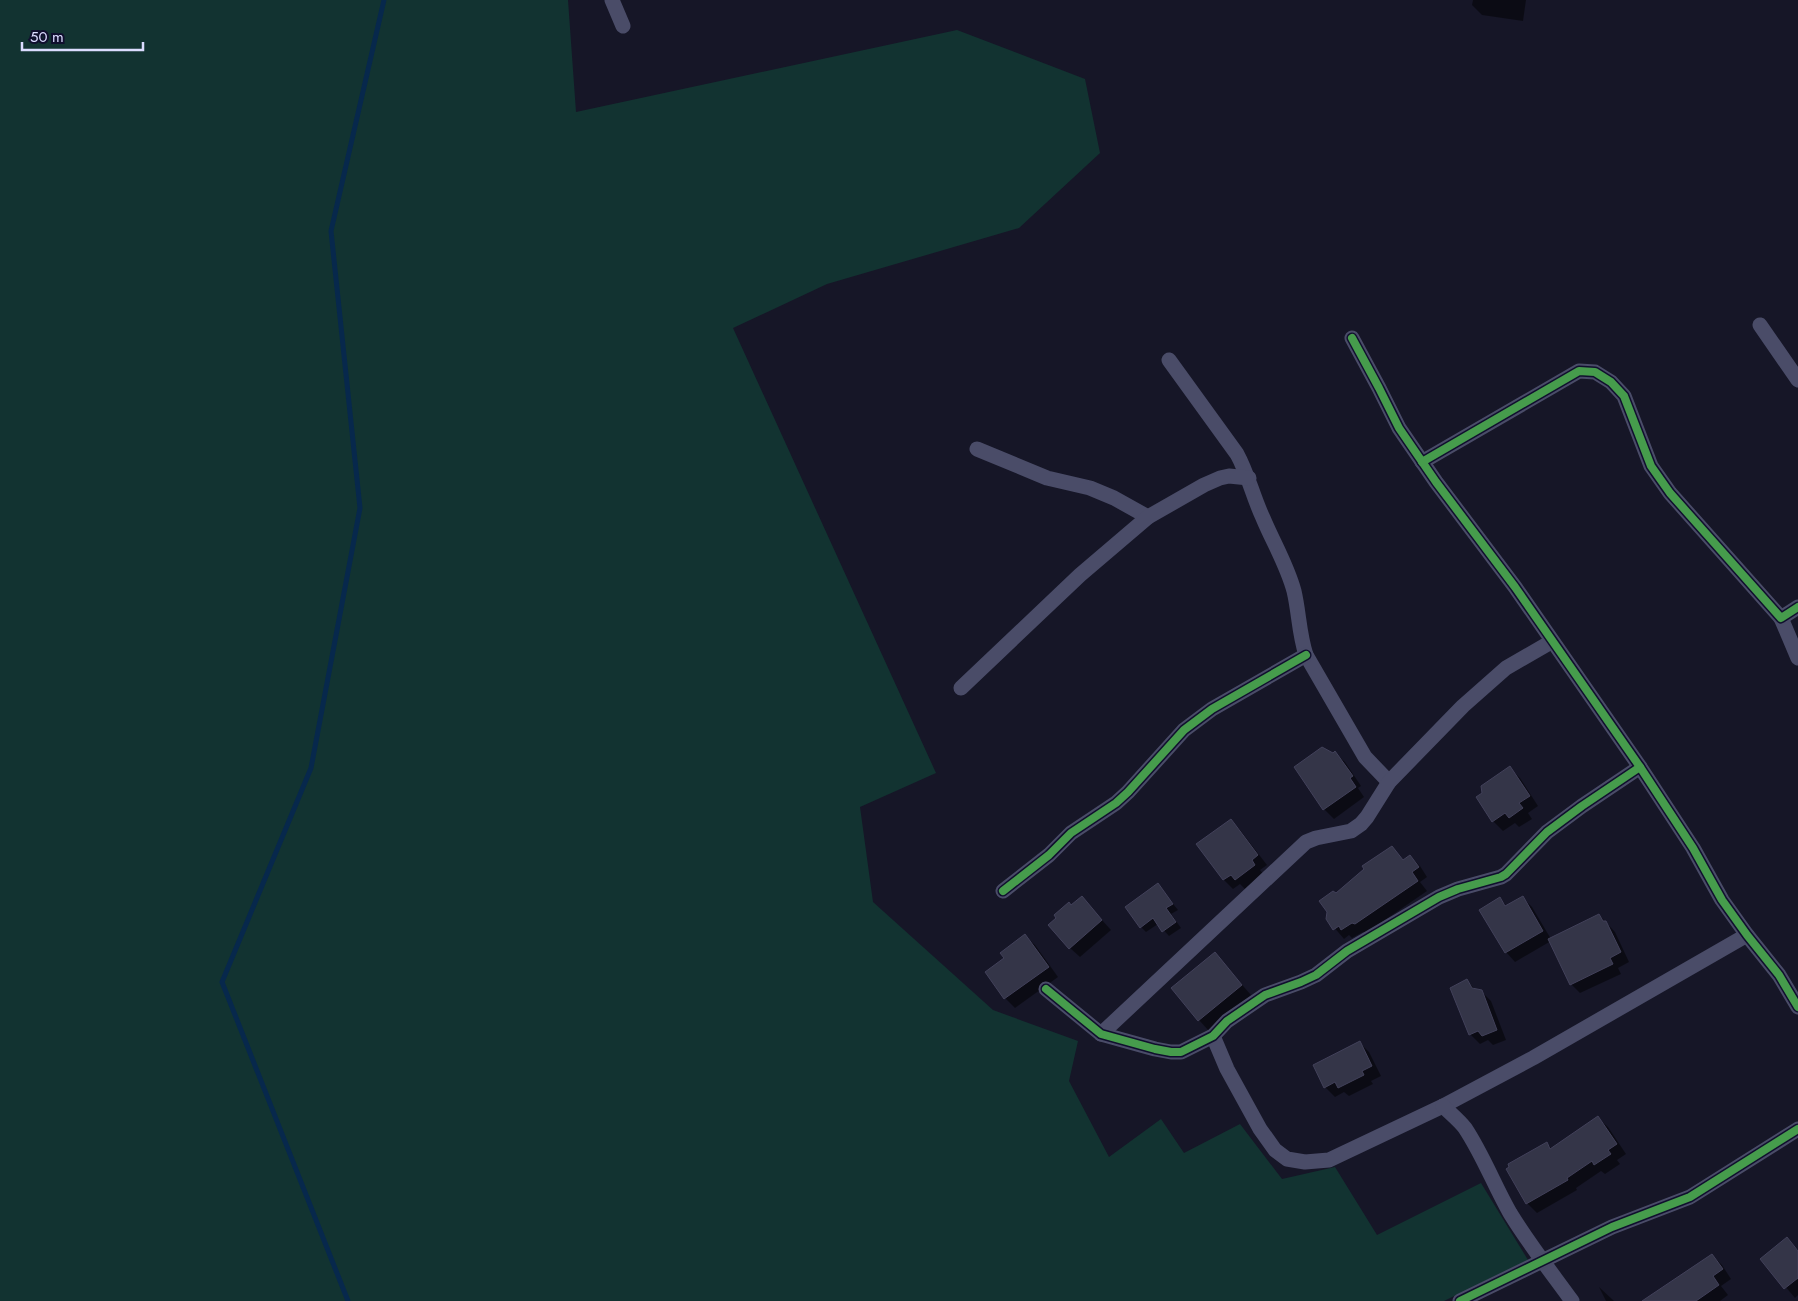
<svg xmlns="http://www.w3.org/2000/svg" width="1798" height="1301" viewBox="0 0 1798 1301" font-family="Jost,sans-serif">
<rect width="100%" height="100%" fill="#161627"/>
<path fill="#123331" d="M0,0H568L576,112L957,30L1085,79L1100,153L1019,228L827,284L733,328L936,773L860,807L873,902L993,1010L1078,1041L1069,1081L1109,1157L1161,1119L1184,1153L1240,1124L1282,1179L1335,1167L1377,1235L1481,1183L1528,1260L1444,1301H0Z"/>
<g fill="#0007">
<path d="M1473,0H1526L1523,21L1482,15L1472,5Z"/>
<path d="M1335,753L1345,762L1361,786L1358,788L1364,797L1334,819L1324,809L1295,768Z"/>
<path d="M1510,768L1520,778L1538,806L1528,813L1532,819L1519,827L1515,823L1503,831L1493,821L1477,797Z"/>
<path d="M1231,820L1240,830L1267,865L1260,870L1264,875L1245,889L1240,884L1233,889L1224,880L1198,845Z"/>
<path d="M1392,847L1404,861L1410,856L1420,866L1427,877L1420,882L1427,891L1366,933L1363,932L1352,938L1349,935L1344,939L1327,919L1336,895Z"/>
<path d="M1157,884L1178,910L1171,914L1181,928L1169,936L1158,924L1146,932L1141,927Z"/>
<path d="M1522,897L1532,907L1551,939L1599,915L1615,932L1629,962L1618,968L1621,974L1580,993L1571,984L1551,941L1515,962L1506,952L1499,899L1507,906Z"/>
<path d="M1091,908L1111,930L1080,957L1070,948Z"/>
<path d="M1025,936L1035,945L1058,977L1015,1008L1005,998Z"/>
<path d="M1215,954L1251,995L1208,1030L1199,1020Z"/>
<path d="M1467,981L1476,990L1481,991L1491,1001L1506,1040L1493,1045L1488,1040L1480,1044L1470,1034Z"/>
<path d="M1360,1043L1369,1052L1381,1076L1371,1081L1373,1084L1349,1096L1344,1092L1335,1097L1325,1087Z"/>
<path d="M1598,1118L1608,1127L1626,1154L1617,1160L1620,1164L1605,1174L1601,1171L1576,1188L1577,1190L1537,1213L1527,1203L1508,1169L1547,1144L1552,1149Z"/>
<path d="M1787,1239L1798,1250V1295L1795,1298L1762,1259Z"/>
<path d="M1712,1255L1722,1265L1731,1279L1721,1286L1728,1295L1720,1301H1643Z"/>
<path d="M1599,1287L1614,1301H1606Z"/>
</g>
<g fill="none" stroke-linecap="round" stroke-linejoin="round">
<path stroke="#07284c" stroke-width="5" d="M348,1301L222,982L311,768L360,508L331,231L384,0"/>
</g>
<g fill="#343548" stroke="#42415a">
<path d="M1322,747L1333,753L1335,751L1353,776L1350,778L1356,787L1323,810L1294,767Z"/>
<path d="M1510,766L1530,796L1519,803L1523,808L1509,818L1505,813L1492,822L1476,797L1482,793L1481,786Z"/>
<path d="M1231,819L1258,855L1252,860L1255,865L1235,880L1231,875L1223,880L1196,844Z"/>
<path d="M1392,846L1403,860L1410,855L1419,867L1412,872L1418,881L1355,924L1352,923L1341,930L1339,926L1333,930L1326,919L1327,912L1319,901L1333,891L1336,893L1364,869L1362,866Z"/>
<path d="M1158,883L1173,904L1166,908L1176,922L1162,932L1153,918L1140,928L1125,907Z"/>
<path d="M1082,896L1102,920L1069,949L1048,925L1056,918L1054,915L1069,902L1071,905Z"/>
<path d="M1523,896L1543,931L1505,953L1479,910L1500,897L1505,906Z"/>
<path d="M1599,914L1603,921H1606L1621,952L1610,958L1613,964L1570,985L1548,939Z"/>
<path d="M1025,934L1049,967L1004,999L985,972L1004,958L1000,953Z"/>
<path d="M1215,952L1242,985L1198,1021L1171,988Z"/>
<path d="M1467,979L1472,988L1482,990L1497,1030L1482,1036L1478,1031L1469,1035L1450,988Z"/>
<path d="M1360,1041L1372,1066L1362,1071L1364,1075L1338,1088L1335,1082L1324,1088L1313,1065Z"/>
<path d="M1598,1116L1617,1144L1608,1150L1611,1154L1594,1165L1592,1161L1567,1178L1568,1180L1526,1204L1506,1169L1509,1167L1508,1164L1547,1142L1550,1149Z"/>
<path d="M1787,1237L1798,1251V1278L1784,1289L1760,1259Z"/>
<path d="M1712,1254L1723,1269L1713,1276L1719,1285L1696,1301H1642Z"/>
</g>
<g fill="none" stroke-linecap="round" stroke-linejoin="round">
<g stroke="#4a4c68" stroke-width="15">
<path d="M612,0L623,26"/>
<path d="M1760,325L1798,380"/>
<path d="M1352,338L1379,388L1399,428L1436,482L1515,587L1640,767L1693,848L1722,900L1747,935L1779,975L1798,1007"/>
<path d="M1169,360L1237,454C1248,474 1253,497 1263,518C1273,542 1287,565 1294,591C1299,612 1299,634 1306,655L1365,757L1389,782"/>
<path d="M977,449L1047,478L1090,488L1114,498L1148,517"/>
<path d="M1422,462L1579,371L1595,372L1611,382L1624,396L1651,466L1670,493L1781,618L1798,607"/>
<path d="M1781,618L1798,658"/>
<path d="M961,688L1080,575L1148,517L1204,485L1220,478L1229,476L1249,478"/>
<path d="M1003,891L1049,855L1071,833L1116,803L1128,792L1184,730L1212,709L1306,655"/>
<path d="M1046,989L1101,1034L1155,1049L1171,1052H1181L1213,1036L1227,1021L1265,995L1301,982L1316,975L1347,951L1439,897L1458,889L1501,877L1506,874L1547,832L1582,806L1640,767"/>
<path d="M1101,1034L1306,842L1316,838L1351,831L1361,824L1367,817L1389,782L1463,706L1506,668L1551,642"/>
<path d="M1213,1036L1227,1069L1260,1129L1275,1150L1287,1159L1305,1162L1329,1160L1443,1106L1533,1058L1747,935"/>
<path d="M1443,1106C1450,1113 1459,1120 1465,1128C1483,1155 1494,1185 1510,1213C1529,1244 1551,1272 1572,1301"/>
<path d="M1460,1301L1612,1227L1690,1197L1798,1129"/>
</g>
<defs>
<g id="cycleway">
<path d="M1352,338L1379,388L1399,428L1436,482L1515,587L1640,767L1693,848L1722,900L1747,935L1779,975L1798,1007"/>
<path d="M1422,462L1579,371L1595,372L1611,382L1624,396L1651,466L1670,493L1781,618L1798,607"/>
<path d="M1003,891L1049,855L1071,833L1116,803L1128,792L1184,730L1212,709L1306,655"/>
<path d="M1046,989L1101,1034L1155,1049L1171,1052H1181L1213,1036L1227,1021L1265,995L1301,982L1316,975L1347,951L1439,897L1458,889L1501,877L1506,874L1547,832L1582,806L1640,767"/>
<path d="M1460,1301L1612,1227L1690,1197L1798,1129"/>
</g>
</defs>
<use href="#cycleway" stroke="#100f2e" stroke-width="11"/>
<use href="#cycleway" stroke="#469c4c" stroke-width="8"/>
</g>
<path d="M22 42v8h121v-8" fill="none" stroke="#dbdcff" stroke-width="2.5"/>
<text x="30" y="42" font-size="15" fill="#dbdcff" stroke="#100f2e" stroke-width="4" paint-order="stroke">50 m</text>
</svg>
